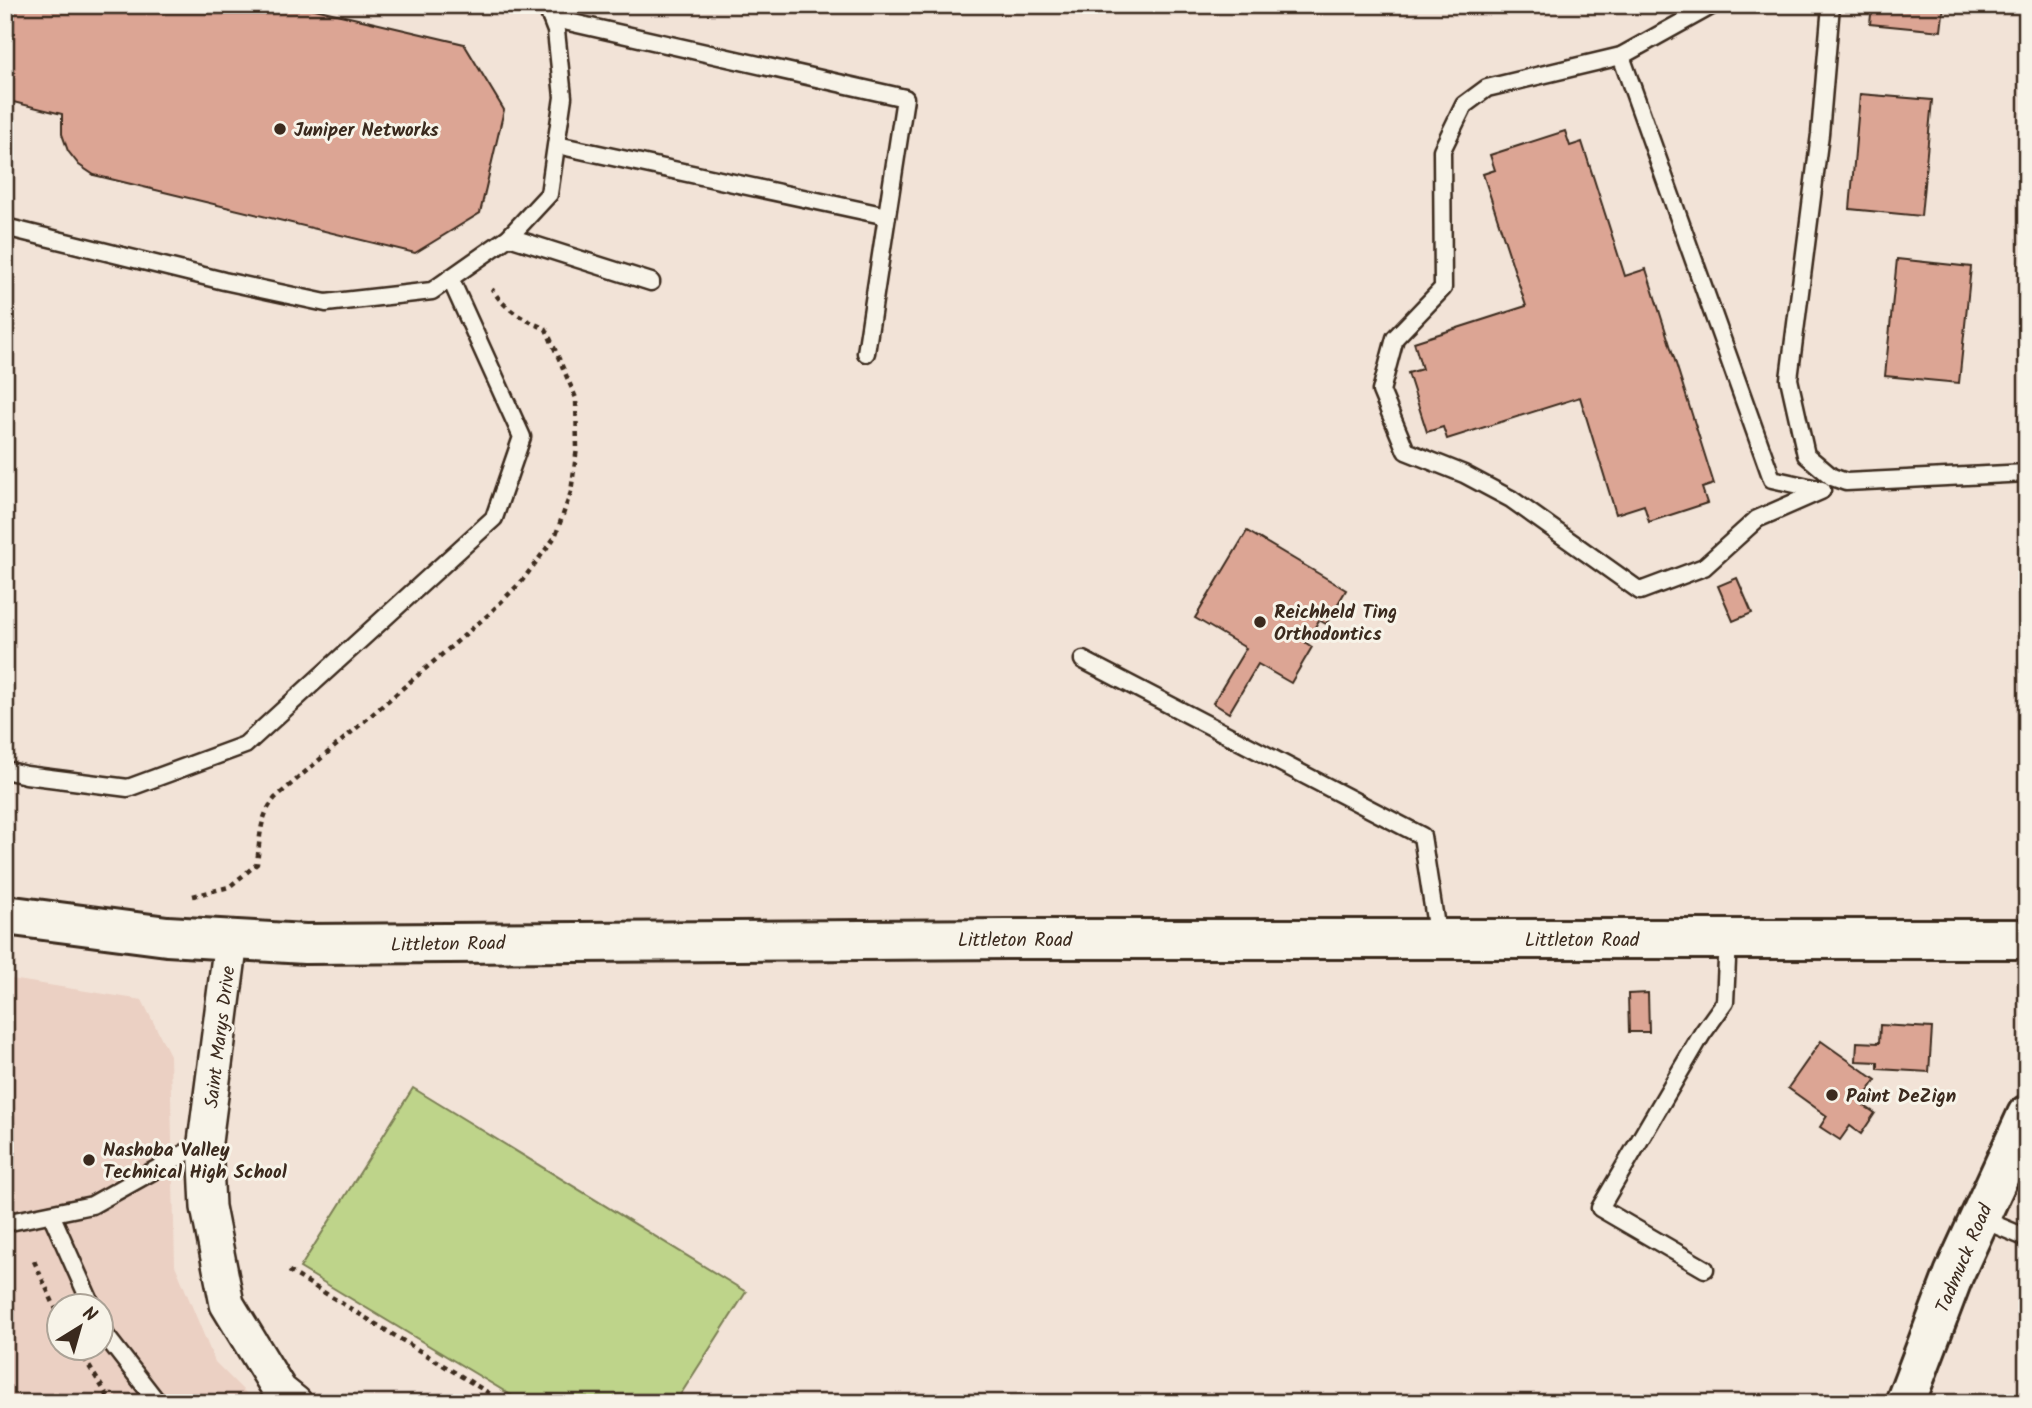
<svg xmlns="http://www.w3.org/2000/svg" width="2032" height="1408" viewBox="0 0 2032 1408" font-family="Kalam,sans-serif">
<rect width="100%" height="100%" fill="#f2e3d7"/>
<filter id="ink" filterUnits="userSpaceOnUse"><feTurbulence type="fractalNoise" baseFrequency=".0143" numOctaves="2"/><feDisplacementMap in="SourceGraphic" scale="14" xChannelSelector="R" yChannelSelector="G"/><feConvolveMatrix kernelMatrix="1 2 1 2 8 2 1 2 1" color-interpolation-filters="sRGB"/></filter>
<g filter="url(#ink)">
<path fill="#ebd0c3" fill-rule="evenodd" d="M5,978L142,1000L170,1055L175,1265L215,1362L256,1403H5ZM60,1306H102V1348H60Z"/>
<path fill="#bed48a" stroke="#7c7f54" stroke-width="2" d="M413,1088L746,1292L675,1403H524L300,1268Z"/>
<g fill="#dca594" stroke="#3b2a1e" stroke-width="2">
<path d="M5,5H298L464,44L504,110L480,213L415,253L94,175L79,165L68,151L62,134V114L5,100Z"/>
<path d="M1872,5H1944L1941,31L1870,24Z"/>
<path d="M1860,94L1932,100L1921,216L1850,209Z"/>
<path d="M1565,131L1570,146L1582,142L1625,276L1646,269L1714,484L1702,488L1707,503L1649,522L1644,505L1616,514L1580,397L1447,439L1443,427L1427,432L1408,373L1422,369L1414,342L1526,306L1483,174L1495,170L1490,155Z"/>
<path d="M1897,259L1971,267L1959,383L1885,376Z"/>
<path d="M1247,531L1346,590L1326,624L1319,620L1306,643L1312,647L1291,683L1258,664L1229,713L1213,703L1246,648L1195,618Z"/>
<path d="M1737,578L1752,613L1733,621L1718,586Z"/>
<path d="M1648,993L1649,1032H1629L1628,994Z"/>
<path d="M1880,1025L1932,1028L1929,1072L1878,1069V1062L1856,1061L1857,1042L1879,1043Z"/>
<path d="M1821,1041L1876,1080L1860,1103L1875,1113L1861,1134L1850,1126L1840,1140L1820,1127L1827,1116L1788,1088Z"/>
</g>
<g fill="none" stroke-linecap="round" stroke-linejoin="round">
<defs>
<g id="lane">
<path d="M1713,5L1621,56L1487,88L1464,105L1442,150L1443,288L1395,338L1381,391L1406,451L1464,474L1511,499L1640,591L1704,567L1757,519L1821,491"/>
<path d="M1831,5L1820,134L1789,379L1806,455L1832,477L1846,482L2027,473"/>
<path d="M551,18L905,98L866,353"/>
<path d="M1621,56L1772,479L1822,490"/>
<path d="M557,145L887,216"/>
<path d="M5,227L224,281L326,303L432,291L509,237L549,194L563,97L556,31L546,5"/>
<path d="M509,237L651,282"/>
<path d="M1083,660L1422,836L1438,939"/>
<path d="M5,770L26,775L128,788L245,745L494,518L522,437L450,278"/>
<path d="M51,1214L92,1306"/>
<path d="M1979,1218L2027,1238"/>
<path d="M5,1223L92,1205L205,1142"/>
<path d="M1705,1269L1600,1208L1702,1034L1725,1002L1728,939"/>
<path d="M102,1327L106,1336L158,1403"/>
</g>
<path id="street" d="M231,941L205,1142L208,1207L227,1304L280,1391L295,1403"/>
<path id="secondary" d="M1905,1403L1954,1274L2027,1115"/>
<path id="primary" d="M5,915L167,936L305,944L1007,939H2027"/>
</defs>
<use href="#lane" stroke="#3b2a1e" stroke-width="21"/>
<use href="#street" stroke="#3b2a1e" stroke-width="38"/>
<use href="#secondary" stroke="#3b2a1e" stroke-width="44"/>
<use href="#primary" stroke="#3b2a1e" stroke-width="44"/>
<g stroke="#3b2a1e" stroke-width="4.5" stroke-dasharray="5 5" stroke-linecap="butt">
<path d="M193,896L229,887L257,864C260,840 259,817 275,798L489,614L522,581L555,537L571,492L577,448L576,398L546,329C523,319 506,311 492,289"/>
<path d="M34,1261L60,1318"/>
<path d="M289,1271L505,1403"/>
<path d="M84,1358L112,1403"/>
</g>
<use href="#lane" stroke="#f7f3e8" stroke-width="16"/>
<use href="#street" stroke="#f7f3e8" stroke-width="33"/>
<use href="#secondary" stroke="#f7f3e8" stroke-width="38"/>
<use href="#primary" stroke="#f7f3e8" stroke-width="38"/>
</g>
</g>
<g fill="#3b2a1e" stroke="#f7f3e8" stroke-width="2.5">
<circle cx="280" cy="129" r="7"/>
<circle cx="1260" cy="622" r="7"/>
<circle cx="1832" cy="1095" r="7"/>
<circle cx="89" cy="1160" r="7"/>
</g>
<g text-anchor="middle" stroke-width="6" stroke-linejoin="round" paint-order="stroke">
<g font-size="19" font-weight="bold" fill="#3b2a1e" stroke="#f7f3e8" text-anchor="start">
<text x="294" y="136">Juniper Networks</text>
<text x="1274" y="618">Reichheld Ting<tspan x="1274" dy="22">Orthodontics</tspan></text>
<text x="1846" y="1102">Paint DeZign</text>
<text x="103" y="1156">Nashoba Valley<tspan x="103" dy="22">Technical High School</tspan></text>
</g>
<g font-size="19" fill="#3b2a1e" stroke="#f7f3e8">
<text x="1015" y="946">Littleton Road</text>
<text x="1582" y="946">Littleton Road</text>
<text transform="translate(448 943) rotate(-1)" y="7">Littleton Road</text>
<text transform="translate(219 1037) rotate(-83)" y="7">Saint Marys Drive</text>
<text transform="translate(1963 1258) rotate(-67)" y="7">Tadmuck Road</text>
</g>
</g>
<rect width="2032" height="1408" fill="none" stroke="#f7f3e8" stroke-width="28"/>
<rect x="14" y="14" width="2004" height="1380" fill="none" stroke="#3b2a1e" stroke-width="2.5" filter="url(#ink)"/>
<g transform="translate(80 1327) rotate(37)"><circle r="33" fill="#f7f3e8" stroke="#aca397" stroke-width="2"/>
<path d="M0-5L12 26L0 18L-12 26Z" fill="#3b2a1e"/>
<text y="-10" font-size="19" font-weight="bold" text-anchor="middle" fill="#3b2a1e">N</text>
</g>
</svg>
